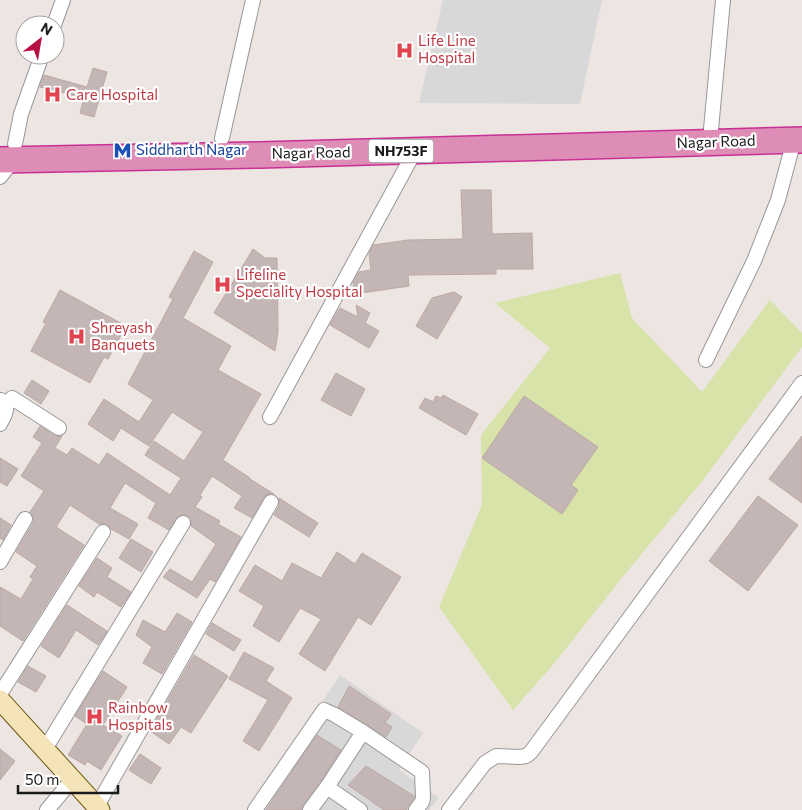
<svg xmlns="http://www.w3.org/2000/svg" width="802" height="810" viewBox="0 0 802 810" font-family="Commissioner,sans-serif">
<rect width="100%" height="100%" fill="#ece5e1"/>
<g fill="#d9d8d8">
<path d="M443,0H602L580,104L419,103Z"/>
<path d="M340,675L423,733L399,770L439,798L429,810H250Z"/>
</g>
<path fill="#d8e3aa" d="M620,273L632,318L702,392L770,300L802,333V347L703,480L625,574L552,666L513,710L439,607L482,505L481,435L550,348L495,303Z"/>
<g fill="#c3b6b5" stroke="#bca8a5">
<path d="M93,68L107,72L94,117L80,113L84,98L40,87L44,75L87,87Z"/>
<path d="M461,190H491L492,234L532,233L533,269H496V274L408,275L409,286L355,294L353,283L359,272L371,270L369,254L373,245L408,240L463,239Z"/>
<path d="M253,249L265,258H277L278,332L275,351L214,313Z"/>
<path d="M194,251L213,262L183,318L231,346L218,370L261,394L223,460L250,478V479L274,494H267L264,497L252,518L234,508L242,496L212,476L200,495L202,497L195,507L220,521L218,524L241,537L215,582L210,579L197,598L163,577L170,569L192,582L216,544L191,526V519L188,516L183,514L178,516L169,530L148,518L156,503L125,483L110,508L138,524L129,539L111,529L107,524H99L70,505L56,527L84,545L23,641L0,626V587L21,599L33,579L30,577L37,566L16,552L33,523L34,519L32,514L30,512L44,491L21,476L42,443L33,437L40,426L55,436H62L55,448L67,455L72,448L99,465L107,453L170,495L181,478L145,455L154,441L184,461L203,432L172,412L149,446L121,428L113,441L88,424L104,399L139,422L153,400L128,384L173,299L169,297Z"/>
<path d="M60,290L126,326L108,359L104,357L90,383L31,351L46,323L43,322Z"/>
<path d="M454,292L462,297L437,339L416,326L432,298Z"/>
<path d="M356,305L370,313L365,323L379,331L369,348L330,325L340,308L358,317Z"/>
<path d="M336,373L365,389L351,416L321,400Z"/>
<path d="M32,380L49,391L41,404L24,393Z"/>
<path d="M443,395L478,414L466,435L419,408L425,398L433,402L436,396L441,398Z"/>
<path d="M524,396L598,447L571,485L578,490L562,514L482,458Z"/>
<path d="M802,436V503L769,479Z"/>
<path d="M0,458L18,469L7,486L0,482Z"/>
<path d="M758,496L798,525L748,591L709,561Z"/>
<path d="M279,498L318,523L309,537L274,515L279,506Z"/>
<path d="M0,518L11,525L3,540L0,538Z"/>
<path d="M131,539L153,552L141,572L119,558Z"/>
<path d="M337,552L355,564L362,553L401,577L371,625L358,617L325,671L299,654L321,619L300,608L279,642L253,626L264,606L239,591L255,565L282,581L292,563L321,578Z"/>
<path d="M97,558L112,568L107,577L131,592L121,607L97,592L94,597L79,586Z"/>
<path d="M67,605L107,631L98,645L76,630L59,658L41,646Z"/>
<path d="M177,613L192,622L162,674L143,663L152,647L136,635L143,620L165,632Z"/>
<path d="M212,623L241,640L234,651L206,634Z"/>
<path d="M244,652L274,668L266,681L292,698L259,751L243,741L268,700L229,679Z"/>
<path d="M194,655L228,676L191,733L181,727L169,744L150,731Z"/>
<path d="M28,666L46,676L36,692L18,682Z"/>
<path d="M103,671L127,687L103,725L122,736L101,770L87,761L85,765L68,755L87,724L75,716Z"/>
<path d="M349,686L391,714L385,723L392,727L386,737L338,707Z"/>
<path d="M317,735L341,750L320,782L303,805L301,810H266Z"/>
<path d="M0,749L15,761L0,780Z"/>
<path d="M140,754L161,768L151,784L129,770Z"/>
<path d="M366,766L414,796V798L406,810H384L348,785Z"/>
</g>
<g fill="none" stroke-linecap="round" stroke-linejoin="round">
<defs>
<g id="street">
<path d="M54,25L63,0"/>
<path d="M711,129L723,0"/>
<path d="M222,138L253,0"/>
<path d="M15,144L21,114L42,55"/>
<path d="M0,177L8,167L17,162"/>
<path d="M706,360L754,261L778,200L794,140"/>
<path d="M6,406L12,398L59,428"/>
<path d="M270,417L415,151"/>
<path d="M0,424C5,415 10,407 1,400"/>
<path d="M0,562L25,519"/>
<path d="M0,694L103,532"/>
<path d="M45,749L183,523"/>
<path d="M327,787L360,810"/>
<path d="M97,806L271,502"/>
<path d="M47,810L73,779"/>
<path d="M255,810L324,710L335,715L363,732"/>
<path d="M310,810L327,787L363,732L422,772L423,798L422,802L416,810"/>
<path d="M449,810L485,763L496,756L519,757L526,756L531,752L802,383"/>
</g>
<path id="secondary" d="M0,700L100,810"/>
<path id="highway" d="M0,160L260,155L802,140"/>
</defs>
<use href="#street" stroke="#989898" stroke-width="16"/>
<use href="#secondary" stroke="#68540c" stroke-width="21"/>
<use href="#highway" stroke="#c83094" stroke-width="28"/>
<use href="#street" stroke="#fff" stroke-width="14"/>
<use href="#secondary" stroke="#f4e4b7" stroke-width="19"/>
<use href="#highway" stroke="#de8db6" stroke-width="25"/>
</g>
<defs>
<symbol id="hospital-bare" viewBox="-9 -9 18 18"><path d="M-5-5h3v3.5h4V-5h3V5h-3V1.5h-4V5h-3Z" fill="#e0444e" stroke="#fff" stroke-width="2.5" paint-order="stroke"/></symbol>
<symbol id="metro-bare" viewBox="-9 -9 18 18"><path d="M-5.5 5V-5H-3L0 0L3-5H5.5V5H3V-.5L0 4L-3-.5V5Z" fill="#1a4fb4" stroke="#fff" stroke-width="2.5" paint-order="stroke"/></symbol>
</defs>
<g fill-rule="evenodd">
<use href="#hospital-bare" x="392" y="38" width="25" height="25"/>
<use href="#hospital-bare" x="40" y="82" width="25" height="25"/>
<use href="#metro-bare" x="110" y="138" width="25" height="25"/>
<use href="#hospital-bare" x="210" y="272" width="25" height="25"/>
<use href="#hospital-bare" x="64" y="324" width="25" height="25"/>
<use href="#hospital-bare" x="82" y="704" width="25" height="25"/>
</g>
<g text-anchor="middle" stroke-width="4.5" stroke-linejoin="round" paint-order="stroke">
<rect fill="#fff" stroke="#5f5f5f" stroke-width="1" x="368.5" y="139.5" width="65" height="23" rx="4"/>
<g font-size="14" font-weight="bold" fill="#1b1b1b">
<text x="401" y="156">NH753F</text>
</g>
<g font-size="15" fill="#be3a42" stroke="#fff" text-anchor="start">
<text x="418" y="46">Life Line<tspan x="418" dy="17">Hospital</tspan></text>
<text x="66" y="100">Care Hospital</text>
<text x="236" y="280">Lifeline<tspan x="236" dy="17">Speciality Hospital</tspan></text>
<text x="91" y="333">Shreyash<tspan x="91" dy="17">Banquets</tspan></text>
<text x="108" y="713">Rainbow<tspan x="108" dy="17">Hospitals</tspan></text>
</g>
<g font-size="15" fill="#1b1b1b" stroke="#fff">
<text transform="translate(716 142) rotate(-2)" y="5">Nagar Road</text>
<text transform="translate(311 153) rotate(-1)" y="5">Nagar Road</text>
</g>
<g font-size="15" fill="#164399" stroke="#fff" text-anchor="start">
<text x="136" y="155">Siddharth Nagar</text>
</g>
</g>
<g transform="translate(40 40) rotate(31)"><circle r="24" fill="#ffffff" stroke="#a4a4a4"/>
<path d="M0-4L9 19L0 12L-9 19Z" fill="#b70f44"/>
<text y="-8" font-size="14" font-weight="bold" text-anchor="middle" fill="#1b1b1b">N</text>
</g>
<path d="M18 785v8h100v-8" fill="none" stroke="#1b1b1b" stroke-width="2.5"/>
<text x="25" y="785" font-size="15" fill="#1b1b1b" stroke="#ffffff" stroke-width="4" paint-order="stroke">50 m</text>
</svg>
